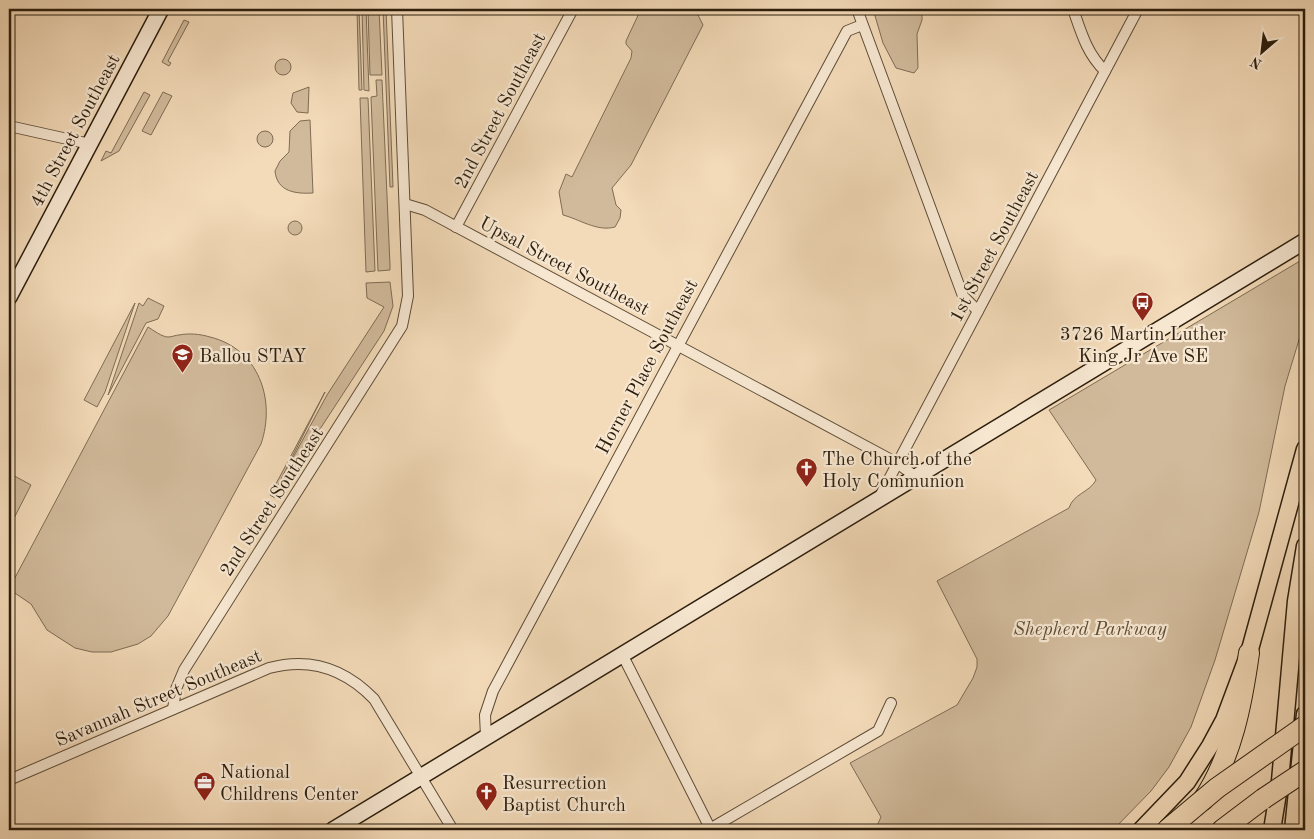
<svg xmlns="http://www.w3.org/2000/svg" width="1314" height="839" viewBox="0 0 1314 839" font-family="'Old Standard TT',serif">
<rect width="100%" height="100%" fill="#f3dab8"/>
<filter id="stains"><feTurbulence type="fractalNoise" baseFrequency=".004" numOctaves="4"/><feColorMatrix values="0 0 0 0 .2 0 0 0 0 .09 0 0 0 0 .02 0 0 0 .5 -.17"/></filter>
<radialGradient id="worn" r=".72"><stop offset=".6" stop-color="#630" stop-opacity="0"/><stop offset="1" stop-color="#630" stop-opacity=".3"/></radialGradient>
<g fill="#d1ba9b" stroke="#7e6c54">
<path d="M357,9H359L362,90H359Z"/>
<path d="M362,9H366L369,91L364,90Z"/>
<path d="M368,9H379L382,75H370Z"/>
<path d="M383,9H386L393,187H390Z"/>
<path d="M641,9H680L698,15L703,25L631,165L612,188L616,205L621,210L620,218L615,227C597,232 579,219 563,215L559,192L566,174L572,177L631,58L632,51L626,44V41Z"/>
<path d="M873,9H922V20L917,34L918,68L914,73L896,68L883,43Z"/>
<path d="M184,20L189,22L168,61L171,63L169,66L162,62Z"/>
<circle cx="283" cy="67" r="8"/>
<path d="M376,80H382L390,265V270L378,271L371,97L377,96Z"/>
<path d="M309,87L308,113L297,112L291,103L293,93Z"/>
<path d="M144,92L150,95L119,151L101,161L106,151L111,153Z"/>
<path d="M163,92L172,96L151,135L142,131Z"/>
<path d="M360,98H368L375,271L366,272Z"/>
<path d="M310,120L313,193C296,194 277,192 275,171L280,161L289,152L290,131L300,121Z"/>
<circle cx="265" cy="139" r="8"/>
<circle cx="295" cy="228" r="7"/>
<path d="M1305,258V320L1285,386L1259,512L1215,660L1191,727L1169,767L1151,791L1113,830H875L881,817L850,763L957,705L973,678L977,667V659L937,581L1069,508C1073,494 1090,492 1096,480L1049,410Z"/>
<path d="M390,282L393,306L384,331L275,498L270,495L325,392L276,489L327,395L384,307L367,298L366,283Z"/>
<path d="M148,298L164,306L158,319L146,323L108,395L139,303L143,306Z"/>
<path d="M135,303L105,392L97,407L84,400Z"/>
<path d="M148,327C153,330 162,337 168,337C172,337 176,335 179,335C189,333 200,334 210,337C259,349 276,400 261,444L168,616L151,636L138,644L111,652H92L75,648L47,630L31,604L9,589Z"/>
<path d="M9,473L31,485L9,528Z"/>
</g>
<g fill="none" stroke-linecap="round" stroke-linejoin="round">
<defs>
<g id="street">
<path d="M857,9L963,296L978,311"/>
<path d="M1073,9C1081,32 1087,54 1105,71"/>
<path d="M9,126L90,144"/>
<path d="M405,204L425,210L897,463L916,477"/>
<path d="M456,227L573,9"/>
<path d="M879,498L1138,9"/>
<path d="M622,654L711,830"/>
<path d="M173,709L176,689L184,670L402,326L408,296L397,9"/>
<path d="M486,737L485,715L493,691L847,31L862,25"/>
<path d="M9,780L269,668C310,657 345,669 374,699L453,830"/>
<path d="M708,830L878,731L891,703"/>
</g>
<g id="secondary">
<path d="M9,297L161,9"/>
<path d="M333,830L1305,241"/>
</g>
<g id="primary">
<path d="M1141,830L1187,782L1210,746L1224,720L1249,653L1305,449"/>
<path d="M1272,830L1280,781L1296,601L1305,546"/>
<path d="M1293,830L1305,714"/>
</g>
<g id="highway">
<path d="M1203,800C1232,757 1242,703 1249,653"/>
<path d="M1222,830L1263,799"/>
<path d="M1303,830L1305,829"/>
</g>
</defs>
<use href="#street" stroke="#5e4d38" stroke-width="12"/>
<use href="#secondary" stroke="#2c1e0d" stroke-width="18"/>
<use href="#primary" stroke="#2c1e0d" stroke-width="19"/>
<use href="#highway" stroke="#2c1e0d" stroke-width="22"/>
<use href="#street" stroke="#f7e7d1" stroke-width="10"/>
<use href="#secondary" stroke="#f7e7d1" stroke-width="15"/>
<use href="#primary" stroke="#f3dab8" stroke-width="16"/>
<use href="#highway" stroke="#f3dab8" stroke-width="20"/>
<defs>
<g id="highway-bridge">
<path d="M1263,799L1305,771"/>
<path d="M1167,830L1217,788L1305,726"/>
</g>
</defs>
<use href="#highway-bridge" stroke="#2c1e0d" stroke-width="22" stroke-linecap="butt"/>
<use href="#highway-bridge" stroke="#f3dab8" stroke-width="20"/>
</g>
<defs>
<symbol id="bus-pin" viewBox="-11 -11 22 30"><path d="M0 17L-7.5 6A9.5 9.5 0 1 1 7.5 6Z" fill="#8f2418" stroke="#f7e7d1"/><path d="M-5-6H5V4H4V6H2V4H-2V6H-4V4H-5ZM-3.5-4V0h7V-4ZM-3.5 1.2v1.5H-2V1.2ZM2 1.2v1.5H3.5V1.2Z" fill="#fff"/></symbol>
<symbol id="school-pin" viewBox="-11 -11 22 30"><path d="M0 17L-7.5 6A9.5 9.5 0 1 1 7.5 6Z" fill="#8f2418" stroke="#f7e7d1"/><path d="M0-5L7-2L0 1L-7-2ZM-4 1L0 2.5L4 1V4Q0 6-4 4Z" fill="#fff"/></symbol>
<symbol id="church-pin" viewBox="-11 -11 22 30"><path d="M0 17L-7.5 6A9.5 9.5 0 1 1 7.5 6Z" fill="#8f2418" stroke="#f7e7d1"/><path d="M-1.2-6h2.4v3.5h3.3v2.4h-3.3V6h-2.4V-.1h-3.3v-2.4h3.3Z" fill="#fff"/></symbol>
<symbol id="office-pin" viewBox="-11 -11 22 30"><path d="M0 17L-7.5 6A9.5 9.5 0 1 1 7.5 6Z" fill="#8f2418" stroke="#f7e7d1"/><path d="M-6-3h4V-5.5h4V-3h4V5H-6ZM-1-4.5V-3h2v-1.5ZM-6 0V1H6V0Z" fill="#fff"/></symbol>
</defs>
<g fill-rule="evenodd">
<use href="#bus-pin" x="1130" y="290" width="25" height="34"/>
<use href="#school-pin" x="170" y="342" width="25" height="34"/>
<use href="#church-pin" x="794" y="456" width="25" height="34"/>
<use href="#office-pin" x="192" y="770" width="25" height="34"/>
<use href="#church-pin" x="474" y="780" width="25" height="34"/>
</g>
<g text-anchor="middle" stroke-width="4.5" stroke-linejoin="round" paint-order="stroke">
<g font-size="19" fill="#2c1e0d" stroke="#f7e7d1">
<text transform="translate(499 110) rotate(-62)" y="7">2nd Street Southeast</text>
<text transform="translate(74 130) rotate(-62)" y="7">4th Street Southeast</text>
<text transform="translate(993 246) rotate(-62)" y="7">1st Street Southeast</text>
<text transform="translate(565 265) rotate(28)" y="7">Upsal Street Southeast</text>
<text transform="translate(646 366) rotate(-62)" y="7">Horner Place Southeast</text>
<text transform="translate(271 501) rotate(-57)" y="7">2nd Street Southeast</text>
<text transform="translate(158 697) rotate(-23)" y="7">Savannah Street Southeast</text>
</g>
<g font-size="19" fill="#2c1e0d" stroke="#f7e7d1" text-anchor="start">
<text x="1143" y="340" text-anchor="middle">3726 Martin Luther<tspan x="1143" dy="22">King Jr Ave SE</tspan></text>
<text x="199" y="362">Ballou STAY</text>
<text x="822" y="465">The Church of the<tspan x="822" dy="22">Holy Communion</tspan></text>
<text x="220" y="778">National<tspan x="220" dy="22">Childrens Center</tspan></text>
<text x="502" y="789">Resurrection<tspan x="502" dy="22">Baptist Church</tspan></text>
</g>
<g font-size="19" font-style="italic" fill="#5e4d38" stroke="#f7e7d1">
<text x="1090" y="635">Shepherd Parkway</text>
</g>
</g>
<rect width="1314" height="839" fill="none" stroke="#f3dab8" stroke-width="30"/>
<rect x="10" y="10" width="1294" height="819" fill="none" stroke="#2c1e0d" stroke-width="2.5"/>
<rect x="15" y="15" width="1284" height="809" fill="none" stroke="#2c1e0d"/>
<g transform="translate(1262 52) rotate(208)" stroke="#f7e7d1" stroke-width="4" paint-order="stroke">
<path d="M0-4L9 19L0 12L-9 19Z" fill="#2c1e0d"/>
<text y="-8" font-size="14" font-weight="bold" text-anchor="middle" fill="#2c1e0d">N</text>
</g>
<rect width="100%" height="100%" filter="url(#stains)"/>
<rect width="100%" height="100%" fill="url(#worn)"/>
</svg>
